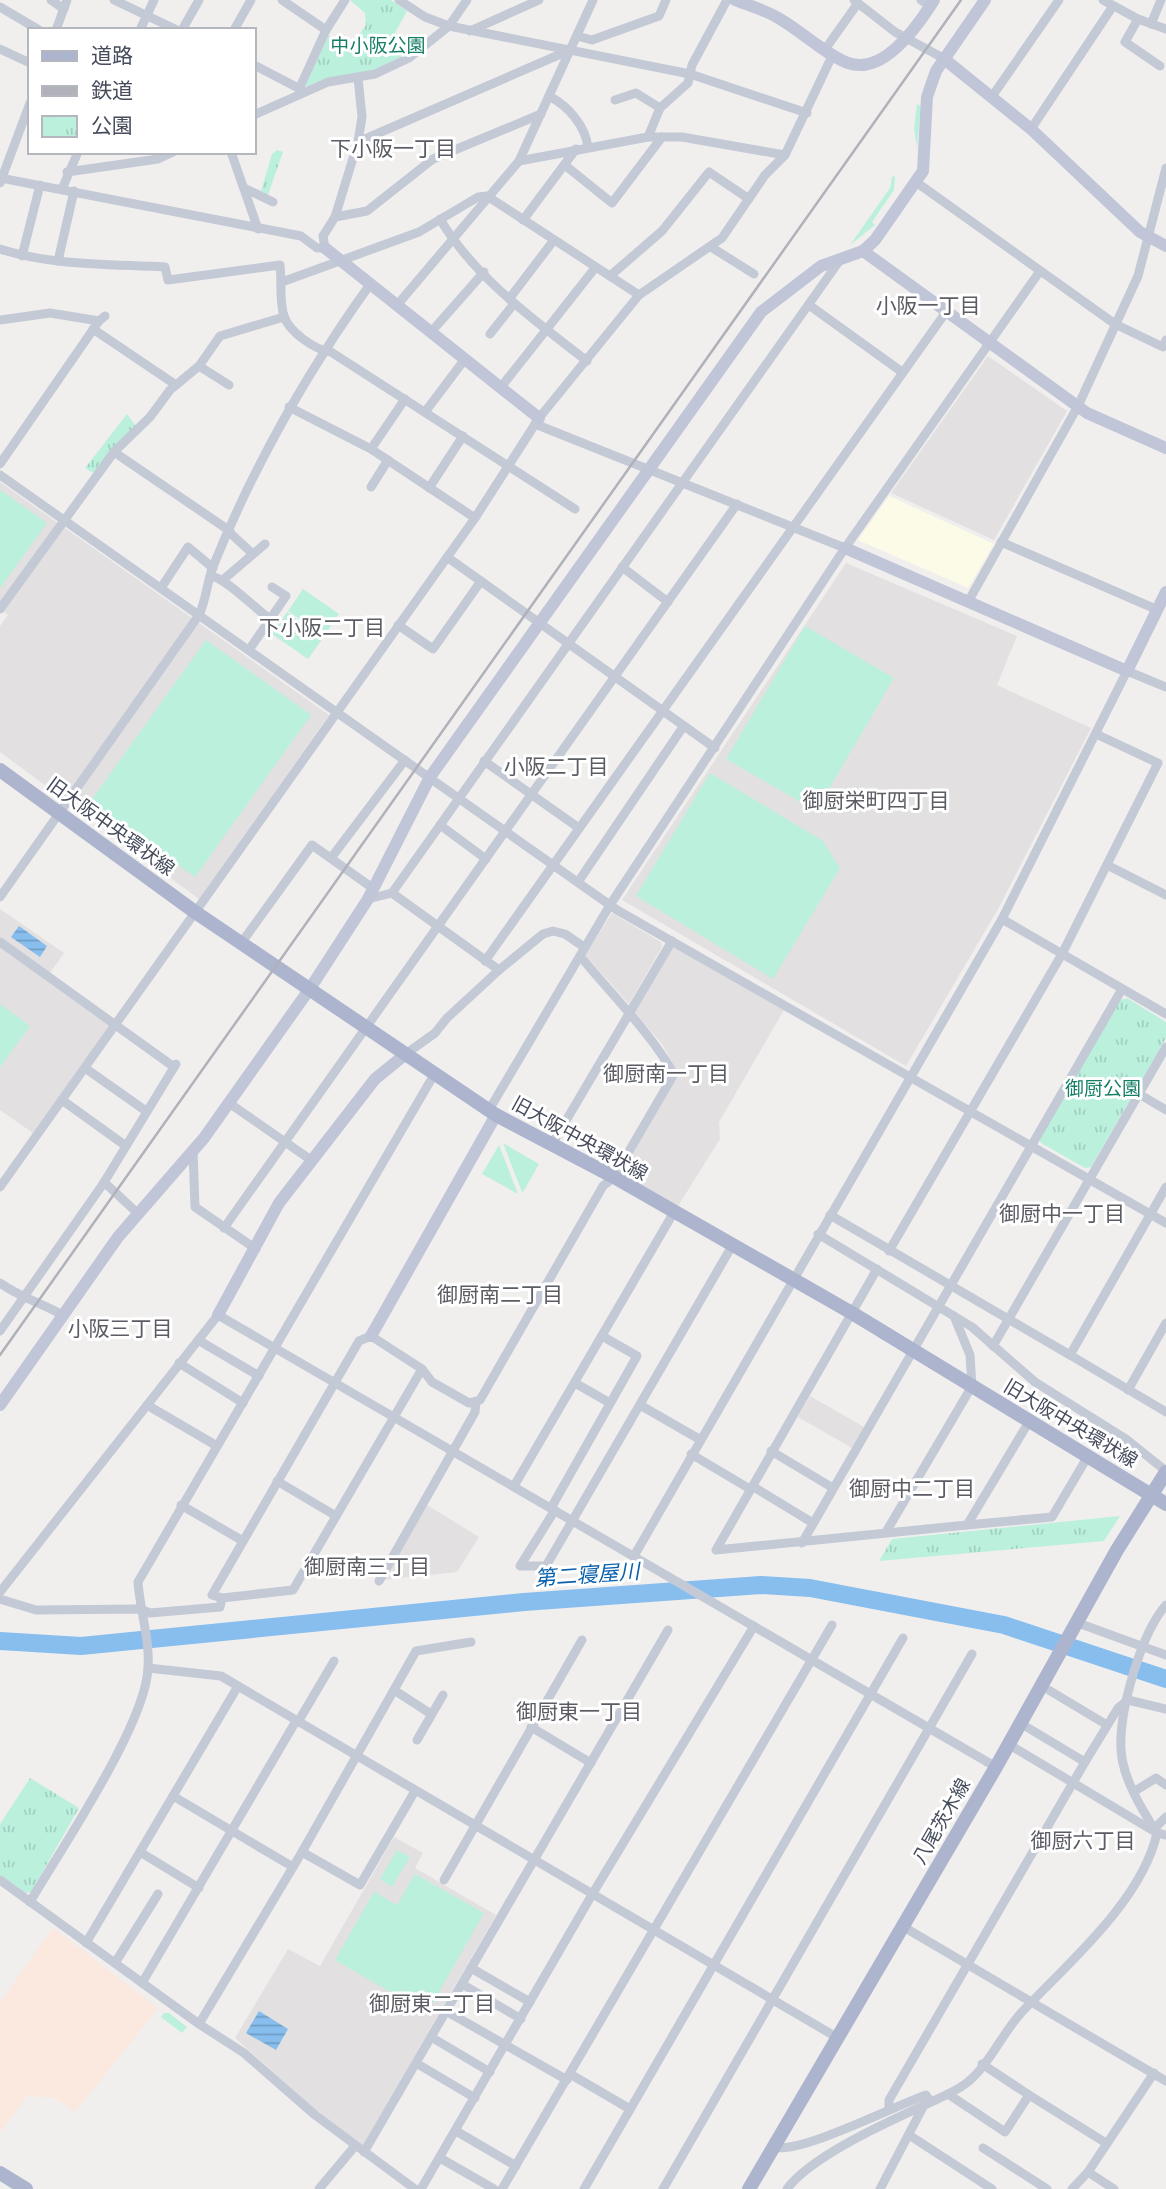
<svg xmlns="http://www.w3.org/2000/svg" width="1166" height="2189" viewBox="0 0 1166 2189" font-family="'Noto Sans','Noto Sans JP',sans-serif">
<defs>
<pattern id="park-tufts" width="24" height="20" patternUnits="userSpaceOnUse" patternTransform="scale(1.75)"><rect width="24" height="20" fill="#bbf0dd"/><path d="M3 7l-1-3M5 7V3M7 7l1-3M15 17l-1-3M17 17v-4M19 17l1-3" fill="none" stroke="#a2cfc0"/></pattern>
<pattern id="water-rules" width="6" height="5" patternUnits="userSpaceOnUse" patternTransform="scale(1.75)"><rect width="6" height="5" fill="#87beee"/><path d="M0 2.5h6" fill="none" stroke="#709dc4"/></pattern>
</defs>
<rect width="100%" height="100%" fill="#f1efee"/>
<path fill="#fcfbe7" d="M889,496L994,544L968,588L858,540Z"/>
<g fill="#e2e0e0">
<path d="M988,356L1067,411L994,540L891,493Z"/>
<path d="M0,482L329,715L199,899L0,752V626L8,615L0,609Z"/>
<path d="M846,563L1017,636L997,685L1091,728L998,909L906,1066L622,900Z"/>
<path d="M0,909L64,953L45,980L109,1026L33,1133L0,1110Z"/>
<path d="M612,913L661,942L662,947L629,1004L585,955Z"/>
<path d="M673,947L784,1010L719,1122L720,1139L678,1206L623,1175L622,1168L679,1074L662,1044L634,1012Z"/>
<path d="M810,1396L864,1427L852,1448L798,1417Z"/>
<path d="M427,1505L479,1537L457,1572L384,1580Z"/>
<path d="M394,1837L423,1853L415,1868L496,1915L363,2145L328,2121L235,2038L288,1949L320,1966Z"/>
</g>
<path fill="#fbe8de" d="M53,1928L158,2008L75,2112L55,2098L27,2096L0,2133V2002Z"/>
<g fill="#bbf0dd">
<path d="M917,104L921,106L917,148L914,128Z"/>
<path d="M895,176L894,190L872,222L875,225L850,245L890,188L892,177Z"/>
<path d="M0,490L47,523L0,588Z"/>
<path d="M303,589L339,614L324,636L288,611Z"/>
<path d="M287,612L323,638L308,659L272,634Z"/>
<path d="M805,626L894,678L816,811L726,759Z"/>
<path d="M206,640L311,715L195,877L90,802Z"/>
<path d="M710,773L823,841L840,868L773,979L636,896Z"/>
<path d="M0,1004L30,1026L0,1067Z"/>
<path d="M503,1143L539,1164L523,1192H522Z"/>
<path d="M499,1145L518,1194L482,1174Z"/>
<path d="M397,1850L410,1857L392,1887L380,1879Z"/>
<path d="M415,1874L484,1913L427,2013L335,1960L374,1892L397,1905Z"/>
</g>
<g fill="url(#park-tufts)">
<path d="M350,0H391L407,11L395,33L419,47L372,72L327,78L305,87L328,35L348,50L366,25L365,13Z"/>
<path d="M277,150L283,152L268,195L261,191L272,154Z"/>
<path d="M127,414L136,426L93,473L85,468Z"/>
<path d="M1127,998L1166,1022V1038L1091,1167L1085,1168L1041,1143L1039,1139L1120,1000Z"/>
<path d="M1120,1516L1104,1541L879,1561L892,1539Z"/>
<path d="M30,1778L79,1808L31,1892L26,1893L0,1875V1824Z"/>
<path d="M164,2013H169L187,2027L182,2033L161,2017Z"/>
</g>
<g fill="url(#water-rules)">
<path d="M19,926L47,946L40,957L11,937Z"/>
<path d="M259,2011L288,2029L276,2050L246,2033Z"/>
</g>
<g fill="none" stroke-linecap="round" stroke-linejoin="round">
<path stroke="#87beee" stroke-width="18" d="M0,1641L81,1646L524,1602L761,1585L810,1588L1004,1625L1166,1679"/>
<g stroke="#c4c9d6" stroke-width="9">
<path d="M51,0L64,9"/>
<path d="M114,0L177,30"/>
<path d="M282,0L326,30"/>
<path d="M399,0L425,17L449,26L690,74L807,113"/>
<path d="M854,0L895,32L943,58"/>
<path d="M921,0L930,6"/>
<path d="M1103,0L1138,19L1166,29"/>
<path d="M0,7L39,30"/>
<path d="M1138,19L1125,42L1160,66"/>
<path d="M1151,24L1161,0"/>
<path d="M56,30L67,0"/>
<path d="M140,30L154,0"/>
<path d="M182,30L199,0"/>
<path d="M234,30L251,0"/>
<path d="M470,31L539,0"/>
<path d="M577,36L592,40L659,16L666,0"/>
<path d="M826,48L858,3"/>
<path d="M0,49L30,63"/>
<path d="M254,65L302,90"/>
<path d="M300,87L326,30L345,0"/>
<path d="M993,95L1059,0"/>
<path d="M549,96C568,106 585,125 588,147"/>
<path d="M615,100L636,93L660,108"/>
<path d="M254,115L328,82L375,74L409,58L449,26L467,0"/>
<path d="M1031,129L1113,6"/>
<path d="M648,137L660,108L688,83L692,65L727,0"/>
<path d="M358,142L362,117L358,78"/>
<path d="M231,152L258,229"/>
<path d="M519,161L648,137H682L785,155"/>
<path d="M566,166L612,203L662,137"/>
<path d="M67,172L158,159L173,152"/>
<path d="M0,178L301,236L317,248H325L323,236L335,217L358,142L570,50"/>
<path d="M916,182L1115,324L1163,347L1166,340"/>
<path d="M0,183L30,103"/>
<path d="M244,188L273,202"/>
<path d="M62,189L78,152"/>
<path d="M335,217L367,211L433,159L541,114"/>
<path d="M440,219C475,278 534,320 587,361"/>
<path d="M523,220L576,149"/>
<path d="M711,247L754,274"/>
<path d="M0,249C53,266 110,264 165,267L168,280L280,265C282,281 279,301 284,316C289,332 315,350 331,352L575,509"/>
<path d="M22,256L40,185"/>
<path d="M58,261L74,191"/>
<path d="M610,276L662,231L709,172L749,199"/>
<path d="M282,282L419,232L478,197L487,196L639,295"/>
<path d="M509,299L554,240"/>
<path d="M398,304L519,161L593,0"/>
<path d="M809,305L902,372"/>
<path d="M0,320L50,313L99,321L105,316"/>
<path d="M93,329L176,385"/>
<path d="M432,331L484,272"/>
<path d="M490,334L513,305"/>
<path d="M199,366L229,385"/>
<path d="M501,387L595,268"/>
<path d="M289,407L371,449L475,518"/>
<path d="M425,412L465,359"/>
<path d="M535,424L845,548"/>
<path d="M371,449L405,399"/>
<path d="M114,452L230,531"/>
<path d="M0,464L99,321"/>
<path d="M0,475L617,910L1166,1223"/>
<path d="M371,487L388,460"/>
<path d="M429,488L463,436"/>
<path d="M229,532L253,554"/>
<path d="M1001,542L1158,610"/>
<path d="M447,557L715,748"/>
<path d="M622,567L668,602"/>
<path d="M210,576C225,577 254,608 270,619"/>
<path d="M224,579L265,544"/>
<path d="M161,588L188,547L213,568"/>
<path d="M968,602L1078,406L1138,276L1166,168"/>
<path d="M0,609L114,452L150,417L170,390L199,366L220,336L284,317"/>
<path d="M398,625L433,649L481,581"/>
<path d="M249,650L286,596L272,587"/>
<path d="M484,761L579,828"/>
<path d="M440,825L486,859"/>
<path d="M331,858L405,760"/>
<path d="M1107,865L1166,895"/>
<path d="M578,882L683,727"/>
<path d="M392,893L499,970"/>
<path d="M0,897L199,615C206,600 207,584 212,569C253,467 307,372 371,283"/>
<path d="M368,899L392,893L840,260"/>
<path d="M1002,919L1166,1014"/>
<path d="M0,942L174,1067"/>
<path d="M242,942L312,845L374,889"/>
<path d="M485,961L946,312"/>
<path d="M407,1053L435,1033L447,1018L499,970L543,934L553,931L565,934L584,947"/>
<path d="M85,1068L146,1111"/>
<path d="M1139,1094L1166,1110"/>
<path d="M62,1100L126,1146"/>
<path d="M229,1103L311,1160"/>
<path d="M489,1110L610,905L845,548L1040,271"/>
<path d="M551,1146L672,941"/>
<path d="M193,1150L195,1207L256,1249"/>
<path d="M104,1182L133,1209"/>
<path d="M0,1187L475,518L539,418L639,295L722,238L765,175L785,155L833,54"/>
<path d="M1166,1187L1070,1355L1166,1412"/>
<path d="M830,1215L1070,1355"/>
<path d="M224,1228L737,504"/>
<path d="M818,1234L972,1327L1035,1382L1126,1439L1166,1471"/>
<path d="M889,1251L1062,954L1158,763L1096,734"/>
<path d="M877,1269L716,1550L967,1525L1030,1420"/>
<path d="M0,1283C21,1298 42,1303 64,1316"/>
<path d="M0,1331L103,1184L176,1064"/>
<path d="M198,1340L259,1376"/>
<path d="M993,1346L1166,1047"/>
<path d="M179,1363L243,1403"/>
<path d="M575,1383L610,1403"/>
<path d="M1128,1390L1166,1323"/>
<path d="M147,1405L217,1446"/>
<path d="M640,1405L699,1439"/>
<path d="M771,1451L833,1488"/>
<path d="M691,1454L750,1489"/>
<path d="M277,1481L336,1516"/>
<path d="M514,1486L674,1212"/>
<path d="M752,1486L813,1523"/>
<path d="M181,1505L243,1541"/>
<path d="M551,1508L637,1356L602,1336"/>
<path d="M555,1510L520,1566H546L732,1246"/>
<path d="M967,1525L1052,1517L1088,1456"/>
<path d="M886,1532L972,1386L970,1355L954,1316"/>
<path d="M802,1543L1122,989"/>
<path d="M634,1556L1002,919L1127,671L1166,687"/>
<path d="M379,1581L475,1412L476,1402"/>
<path d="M0,1592L218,1315L996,1767"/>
<path d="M222,1598L212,1595L359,1341L371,1336L422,1369L432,1382L469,1403L480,1400L603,1186L614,1177L674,1074C649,1031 612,995 580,956"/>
<path d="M0,1599L36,1610L140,1609L150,1613L220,1607L222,1598L293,1590L422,1369"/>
<path d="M1078,1623L1166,1655"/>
<path d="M148,1668L221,1676L238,1686"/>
<path d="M1042,1686L1107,1725"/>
<path d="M394,1690L431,1714"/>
<path d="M1128,1700L1166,1709"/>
<path d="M298,1722L334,1661"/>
<path d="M1020,1723L1085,1762"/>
<path d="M531,1727L591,1763"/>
<path d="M417,1740L443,1695"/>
<path d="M1008,1744L1157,1833L1166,1835"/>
<path d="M1135,1791L1156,1778L1166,1785"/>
<path d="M173,1796L293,1867"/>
<path d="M1154,1829L1166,1817"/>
<path d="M140,1852L199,1888"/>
<path d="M302,1852L360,1885L415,1791"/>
<path d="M0,1880L199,2024L244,2053L315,2115L415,2189"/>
<path d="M444,1880L582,1640"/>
<path d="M30,1902C61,1849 146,1724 148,1668C150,1639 140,1611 138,1582L435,1073"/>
<path d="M902,1926L1166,2081"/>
<path d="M86,1943L238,1686L838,2038"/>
<path d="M115,1963L158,1894"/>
<path d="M471,1968L530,2002"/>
<path d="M142,1983L296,1721"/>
<path d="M462,1984L521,2019"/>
<path d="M446,2011L567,2080"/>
<path d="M199,2024L302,1852L416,1651L471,1642"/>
<path d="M431,2037L490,2072"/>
<path d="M416,2063L475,2098"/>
<path d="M570,2074L630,2109"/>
<path d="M948,2094L1005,2132L1029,2095L982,2064"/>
<path d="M1029,2095L1106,2143"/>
<path d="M889,2107V2100L1085,1762L1118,1708L1128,1700"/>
<path d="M456,2131L516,2166"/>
<path d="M909,2135L992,2189"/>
<path d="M773,2147C799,2155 894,2106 926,2095L931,2102"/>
<path d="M983,2148L1047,2189"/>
<path d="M364,2152L668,1630"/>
<path d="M440,2158L494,2189"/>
<path d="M1088,2172L1114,2189"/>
<path d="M319,2189L355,2146"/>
<path d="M421,2189L593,1893L754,1626"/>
<path d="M502,2189L832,1625"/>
<path d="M584,2189L903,1638"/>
<path d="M663,2189L972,1654"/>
<path d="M787,2189C811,2156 890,2121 927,2104C941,2097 958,2091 969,2081C990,2063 1002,2034 1021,2013C1067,1964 1142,1901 1157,1833C1142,1810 1122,1777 1121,1749C1119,1711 1141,1633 1166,1605"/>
<path d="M880,2189L923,2107"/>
<path d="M1072,2189L1088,2172L1154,2073"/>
</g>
<g stroke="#c0c6d8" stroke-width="12">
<path d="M735,0C750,6 766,10 780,19C801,31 826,55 848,63C884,76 919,24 934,0"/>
<path d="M943,58L1031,129L1140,232L1166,246"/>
<path d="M325,248L539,418"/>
<path d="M863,251L1087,413L1166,448"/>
<path d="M845,548L1127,671L1166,592"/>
<path d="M218,1315L279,1203L375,1079L407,1053"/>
<path d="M371,1336L496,1115"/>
<path d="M0,1405L118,1237L204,1138L311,987L368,899L430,777L761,312L821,266L863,251L875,240L923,171L927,97L936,71L985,0"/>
</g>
<g stroke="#adb5ce" stroke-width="14">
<path d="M0,770L195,912L496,1115L614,1177L852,1313L1166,1504"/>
<path d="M0,2173L26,2189"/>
<path d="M749,2189L996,1767L1117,1550L1166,1472"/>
</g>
<path stroke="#b0b1b9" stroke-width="2.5" d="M0,1355L961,0"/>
</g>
<g text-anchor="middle" stroke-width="6" stroke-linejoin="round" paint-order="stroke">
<g font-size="19" fill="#157f65" stroke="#fff">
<text x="378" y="52">中小阪公園</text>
<text x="1103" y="1095">御厨公園</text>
</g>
<g font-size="19" fill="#464c5c" stroke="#fff">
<text transform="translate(111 826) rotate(36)" y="7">旧大阪中央環状線</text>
<text transform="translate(580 1138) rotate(29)" y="7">旧大阪中央環状線</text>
<text transform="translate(1071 1423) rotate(31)" y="7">旧大阪中央環状線</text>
<text transform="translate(941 1821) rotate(-60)" y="7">八尾茨木線</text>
</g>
<g font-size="21" fill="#5b5c64" stroke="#fff">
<text x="393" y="156">下小阪一丁目</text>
<text x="928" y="313">小阪一丁目</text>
<text x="322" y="635">下小阪二丁目</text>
<text x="556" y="774">小阪二丁目</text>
<text x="876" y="808">御厨栄町四丁目</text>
<text x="666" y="1081">御厨南一丁目</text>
<text x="1062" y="1221">御厨中一丁目</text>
<text x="500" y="1302">御厨南二丁目</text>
<text x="120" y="1336">小阪三丁目</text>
<text x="912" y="1496">御厨中二丁目</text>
<text x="367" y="1574">御厨南三丁目</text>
<text x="579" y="1719">御厨東一丁目</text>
<text x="1083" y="1848">御厨六丁目</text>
<text x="432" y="2011">御厨東二丁目</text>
</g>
<g font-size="21" font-style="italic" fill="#0960ac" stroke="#fff">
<text transform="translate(587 1575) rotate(-4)" y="7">第二寝屋川</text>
</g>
</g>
<rect x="28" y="28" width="228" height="126" fill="#ffffff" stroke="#b5b7be" stroke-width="2"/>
<rect x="42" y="51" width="35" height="10" fill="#adb5ce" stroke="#b5b7be" stroke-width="2"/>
<text x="91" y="63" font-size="21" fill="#464c5c">道路</text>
<rect x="42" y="86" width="35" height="10" fill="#b0b1b9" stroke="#b5b7be" stroke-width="2"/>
<text x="91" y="98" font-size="21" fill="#464c5c">鉄道</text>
<rect x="42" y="116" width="35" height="21" fill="url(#park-tufts)" stroke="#b5b7be" stroke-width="2"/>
<text x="91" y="133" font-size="21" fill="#464c5c">公園</text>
</svg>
